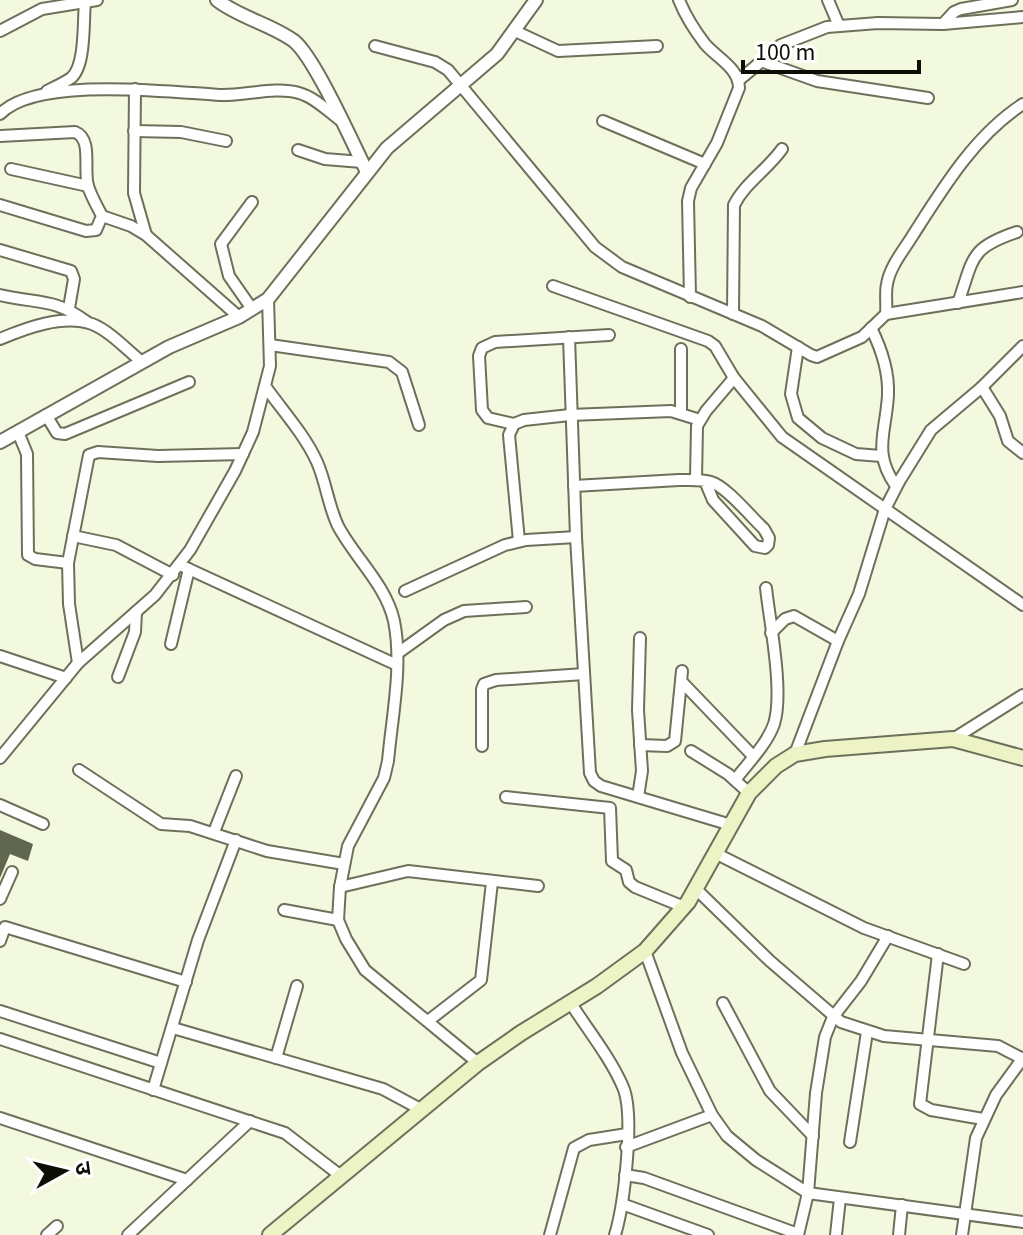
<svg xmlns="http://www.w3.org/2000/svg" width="1023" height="1235" viewBox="0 0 1023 1235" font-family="'Source Sans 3','Noto Sans Devanagari',sans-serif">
<rect width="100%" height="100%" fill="#f3f9df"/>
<path fill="#616650" d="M0,830L33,844L28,861L10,854L0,878Z"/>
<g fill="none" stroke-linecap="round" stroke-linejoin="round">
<defs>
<g id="minor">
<path d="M679,0C685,15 695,31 705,44C717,58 739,68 739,88L717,143L691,188L688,201L690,297"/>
<path d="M828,0L839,26"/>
<path d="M943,24L954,12L961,9L1012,0"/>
<path d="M0,31L42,9L97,0"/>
<path d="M515,31L558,51L657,46"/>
<path d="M375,46L435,62L448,70L595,247L622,267L762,326L811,355L817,357L862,337L886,314L1023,292"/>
<path d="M761,61L817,81L928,98"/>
<path d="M739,80L781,45L827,27L878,23L943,24L1023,17"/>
<path d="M135,89L134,193L146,235"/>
<path d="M47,91C55,87 64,83 71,78C86,66 83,21 85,2"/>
<path d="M0,114C37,76 169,92 220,95C245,96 275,86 299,93C314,97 328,111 340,120"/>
<path d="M603,121L705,164"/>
<path d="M134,131L181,132L226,141"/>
<path d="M0,136L75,132C93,139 83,169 88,186C91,196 97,206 102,216L96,230L86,231L0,205"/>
<path d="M298,150L325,159L362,162"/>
<path d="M11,169L88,186"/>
<path d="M252,202L221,244L229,276L252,309"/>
<path d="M102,216L131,226L146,235L239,317"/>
<path d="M0,250L71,271L74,279L69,308"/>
<path d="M553,286L708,341L715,346L734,378L782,437L1023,605"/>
<path d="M0,295C37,304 53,297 87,322"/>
<path d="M958,303C974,258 969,248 1017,232"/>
<path d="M733,314L734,205C745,183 768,169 782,149"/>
<path d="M886,314C887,305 885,293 887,284C890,266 904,250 913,235C943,188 975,135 1023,104"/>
<path d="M871,328C881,348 889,372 888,395C886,433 872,452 896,486"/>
<path d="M569,337L576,537L590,773L594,781L601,786L731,825"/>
<path d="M0,339C26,328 63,314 92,324C110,331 127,350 142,362"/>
<path d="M270,345L389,362L402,372L419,425"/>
<path d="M798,347L791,394L798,418L822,438L856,454L881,456"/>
<path d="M265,386C282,410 305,435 317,462C326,482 328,505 338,526C355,558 386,585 394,621C403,666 392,716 388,761L384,778L348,846L340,887L338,920L346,939L365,970L478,1063"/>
<path d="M982,387L1000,416L1008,441L1023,453"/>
<path d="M681,413V349"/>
<path d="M46,415L57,433L65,434L189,382"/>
<path d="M514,424L488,418L482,410L479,356L482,348L495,342L609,335"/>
<path d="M18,432L27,454L28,555L35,559L68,563"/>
<path d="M696,480L697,426L706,411L734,378"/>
<path d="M574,486L679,480C689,480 701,479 711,482C726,486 752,518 764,529L769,538L768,545L765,548L755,546L713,500L705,481"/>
<path d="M73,536L116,545L173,575"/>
<path d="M519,541L509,435L514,424L524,420L570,415L671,411L700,420"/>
<path d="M180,565L397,665"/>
<path d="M405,591L505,545L526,540L576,537"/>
<path d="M771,633L785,619L794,616L838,641"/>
<path d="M171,644L189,569"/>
<path d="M398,653L444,620L464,611L526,607"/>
<path d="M0,656L66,678"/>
<path d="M78,663L69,604L68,563L89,455L98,452L158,456L243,454"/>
<path d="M118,677L135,632L136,612"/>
<path d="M681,681L753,756"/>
<path d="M953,739L1023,695"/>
<path d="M640,745L667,746L675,741L682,671"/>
<path d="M482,746V689L484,684L496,680L584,674"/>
<path d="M691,751L728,774L749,793"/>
<path d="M795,754L838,641L859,594L885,509L900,480L931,430L982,387L1023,346"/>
<path d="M0,758L78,663L155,595L190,550L235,471L253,432L270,366L268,299"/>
<path d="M79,770L161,824L190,826L267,851L344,864"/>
<path d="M735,780C748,763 767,744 774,724C784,692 770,624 766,588"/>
<path d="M506,797L610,808L612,861L626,870L629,882L635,887L684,907"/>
<path d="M638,797L642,771L638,710L640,638"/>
<path d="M0,805L43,824"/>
<path d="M214,832L236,776"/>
<path d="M715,853L864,928L964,964"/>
<path d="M340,887L408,871L538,886"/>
<path d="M696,889L770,961L841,1022L884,1036L998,1046L1023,1059"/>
<path d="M0,899L12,872"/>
<path d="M284,910L338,920"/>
<path d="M0,941L5,927L186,982"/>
<path d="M645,951L682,1053L712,1115L727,1136L756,1160L808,1193L1023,1222"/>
<path d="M938,954L920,1104L931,1110L983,1119"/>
<path d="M570,1002C587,1029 610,1057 623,1087C635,1115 624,1205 615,1235"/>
<path d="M723,1003L770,1091L813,1136"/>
<path d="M0,1011L161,1063"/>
<path d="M428,1021L481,980L492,882"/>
<path d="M173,1028L383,1089L422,1110"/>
<path d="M0,1039L285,1133L341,1176"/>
<path d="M276,1058L297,986"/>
<path d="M153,1090L198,940L236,840"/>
<path d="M0,1118L187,1180"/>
<path d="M850,1142L867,1032"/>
<path d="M626,1147L712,1115"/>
<path d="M625,1175L644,1178L798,1234"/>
<path d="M622,1204L708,1235"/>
<path d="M47,1235L57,1226"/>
<path d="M128,1235L250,1121"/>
<path d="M550,1235L574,1148L589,1140L627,1134"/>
<path d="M798,1235L808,1193L816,1093L825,1037L833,1017L861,981L888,936"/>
<path d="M836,1235L840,1198"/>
<path d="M899,1235L902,1205"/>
<path d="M962,1235L976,1138L996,1095L1023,1058"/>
</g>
<g id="tertiary">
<path d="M217,0C240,18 271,24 294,41C315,58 353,144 367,172"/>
<path d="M0,442L169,347L239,317L268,299L387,148L497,54L536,0"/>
</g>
<path id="secondary" d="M270,1235L478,1063L521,1033L597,986L645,951L688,902L749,793L776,766L795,754L825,749L953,739L1023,758"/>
</defs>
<use href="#minor" stroke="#6d715b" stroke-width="14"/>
<use href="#tertiary" stroke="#6d715b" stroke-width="16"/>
<use href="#secondary" stroke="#6d715b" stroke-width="18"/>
<use href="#minor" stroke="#fff" stroke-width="10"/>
<use href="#tertiary" stroke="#fff" stroke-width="12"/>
<use href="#secondary" stroke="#edf3c4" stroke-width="14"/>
</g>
<g transform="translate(64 1171) rotate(82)" stroke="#ffffff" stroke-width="6" paint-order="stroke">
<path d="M0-6L14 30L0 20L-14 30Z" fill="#0c0e06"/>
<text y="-12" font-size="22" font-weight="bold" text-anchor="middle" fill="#0c0e06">उ</text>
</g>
<path d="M743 60v12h176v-12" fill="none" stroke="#0c0e06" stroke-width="4"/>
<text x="755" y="60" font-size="24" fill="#0c0e06" stroke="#ffffff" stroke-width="6" paint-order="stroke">100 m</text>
</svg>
